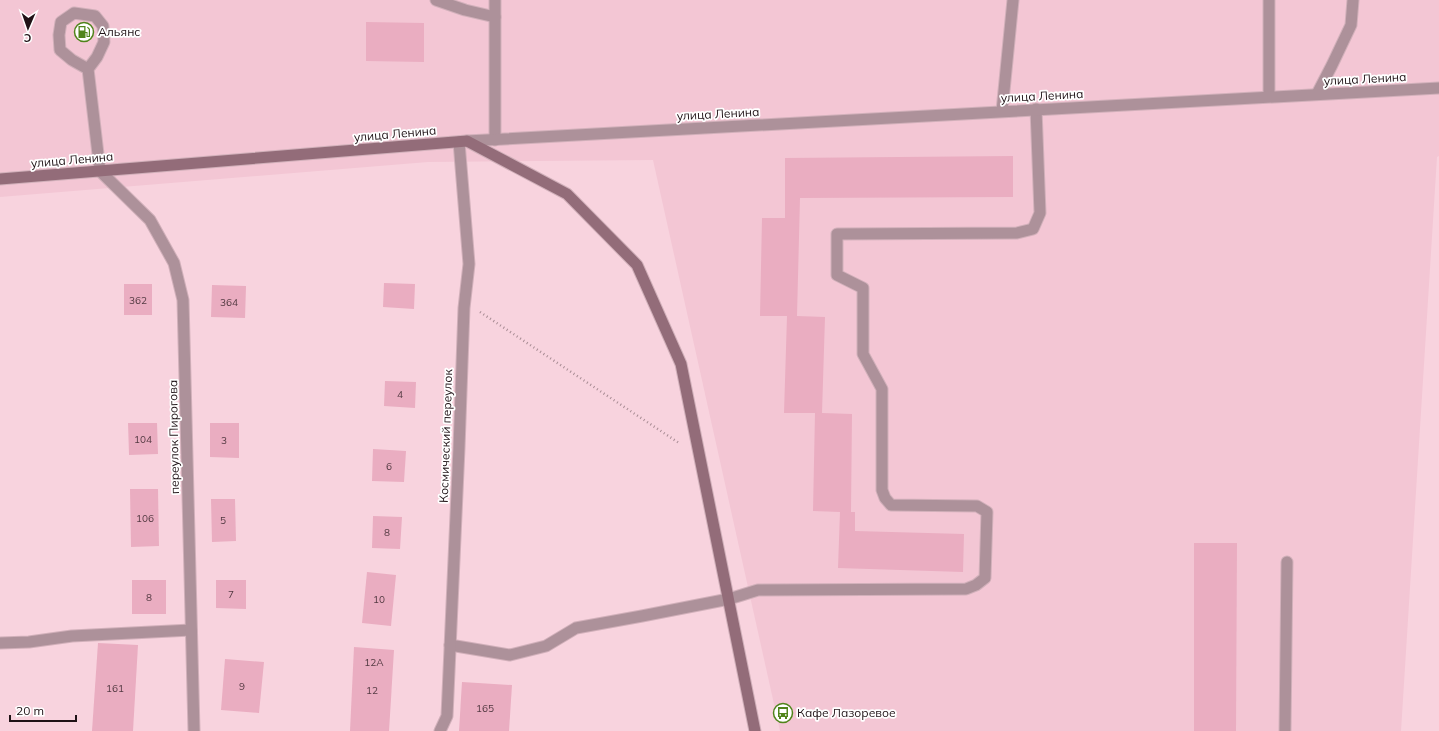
<svg xmlns="http://www.w3.org/2000/svg" width="1439" height="731" viewBox="0 0 1439 731" font-family="Mulish,sans-serif">
<rect width="100%" height="100%" fill="#f8d3de"/>
<path fill="#f3c6d4" d="M0,0H1439V156L1437,157L1401,731H780L653,160L428,162L0,197Z"/>
<g fill="#eaadc1">
<path d="M366,22L424,23V62L366,61Z"/>
<path d="M1013,156V197L800,198L797,316L825,317L822,413L852,414L851,512H855V531L964,534L963,572L838,568L840,512L813,511L815,413H784L787,316H760L762,218H785V158Z"/>
<path d="M384,283L415,284L414,309L383,307Z"/>
<rect x="124" y="284" width="28" height="31"/>
<path d="M212,285L246,286L245,318L211,317Z"/>
<path d="M385,381L416,382L415,408L384,406Z"/>
<path d="M128,423H157L158,454L129,455Z"/>
<path d="M210,423H239V458L210,457Z"/>
<path d="M373,449L406,451L404,482L372,481Z"/>
<path d="M130,489H158L159,546L131,547Z"/>
<path d="M211,499H235L236,541L212,542Z"/>
<path d="M373,516L402,517L400,549L372,548Z"/>
<path d="M1194,543H1237L1236,731H1194Z"/>
<path d="M367,572L396,575L391,626L362,623Z"/>
<rect x="132" y="580" width="34" height="34"/>
<path d="M216,580H246V609L216,608Z"/>
<path d="M98,643L138,645L133,731H92Z"/>
<path d="M354,647L394,650L389,731H350Z"/>
<path d="M225,659L264,662L259,713L221,710Z"/>
<path d="M462,682L512,685L509,731H459Z"/>
</g>
<g fill="none" stroke-linecap="round" stroke-linejoin="round">
<defs>
<g id="service">
<path d="M436,0L465,10L495,17"/>
<path d="M1269,0V96"/>
<path d="M88,69L72,60L60,50L59,35L61,22L74,13L95,16L103,26L104,42L97,57L88,69L100,171"/>
<path d="M1317,94L1332,65L1351,25L1353,0"/>
<path d="M1002,111L1013,0"/>
<path d="M495,140V0"/>
<path d="M0,643L29,642L72,636L191,630"/>
<path d="M450,645L510,655L546,646L576,628L642,616L729,599L758,590L966,589L976,585L985,578L987,512L977,506L891,505L885,498L882,490V389L863,354V288L837,275V234L1017,233L1033,229L1040,213L1036,109"/>
<path d="M1285,731L1287,562"/>
</g>
<g id="minor">
<path d="M467,141L1439,88"/>
<path d="M100,171L150,220L174,263L183,300L194,731"/>
<path d="M440,731L447,716L459,448L464,308L469,264L459,142"/>
</g>
<path id="secondary" d="M0,179L467,141L567,194L637,265L681,364L755,731"/>
</defs>
<use href="#service" stroke="#d1b0ba" stroke-width="13"/>
<use href="#minor" stroke="#d1b0ba" stroke-width="13"/>
<use href="#secondary" stroke="#d1b0ba" stroke-width="13"/>
<path stroke="#a88c94" stroke-width="2.5" stroke-dasharray="1 3" stroke-linecap="butt" d="M480,312L679,443"/>
<use href="#service" stroke="#ad919a" stroke-width="11"/>
<use href="#minor" stroke="#ad919a" stroke-width="11"/>
<use href="#secondary" stroke="#936c79" stroke-width="11"/>
</g>
<defs>
<symbol id="fuel-ring" viewBox="-11 -11 22 22"><circle r="9.5" fill="#fff" stroke="#50841b" stroke-width="1.5"/><path d="M-5.5-6h7V0h2V4h1.3V-2.5L3-4.5l.8-.8L6-3V5H2.5V1h-1V6h-7ZM-4.2-4.7v3.2H.2V-4.7Z" fill="#50841b"/></symbol>
<symbol id="bus-ring" viewBox="-11 -11 22 22"><circle r="9.5" fill="#fff" stroke="#50841b" stroke-width="1.5"/><path d="M-5-6H5V4H4V6H2V4H-2V6H-4V4H-5ZM-3.5-4V0h7V-4ZM-3.5 1.2v1.5H-2V1.2ZM2 1.2v1.5H3.5V1.2Z" fill="#50841b"/></symbol>
</defs>
<g fill-rule="evenodd">
<use href="#fuel-ring" x="73" y="21" width="22" height="22"/>
<use href="#bus-ring" x="772" y="702" width="22" height="22"/>
</g>
<g text-anchor="middle" stroke-width="3.5" stroke-linejoin="round" paint-order="stroke">
<g font-size="10" fill="#523941">
<text x="138" y="304">362</text>
<text x="229" y="306">364</text>
<text x="400" y="398">4</text>
<text x="143" y="443">104</text>
<text x="224" y="444">3</text>
<text x="389" y="470">6</text>
<text x="145" y="522">106</text>
<text x="223" y="524">5</text>
<text x="387" y="536">8</text>
<text x="231" y="598">7</text>
<text x="149" y="601">8</text>
<text x="379" y="603">10</text>
<text x="374" y="666">12А</text>
<text x="242" y="690">9</text>
<text x="115" y="692">161</text>
<text x="372" y="694">12</text>
<text x="485" y="712">165</text>
</g>
<g font-size="12" fill="#1f1216" stroke="#fff" text-anchor="start">
<text x="98" y="36">Альянс</text>
<text x="797" y="717">Кафе Лазоревое</text>
</g>
<g font-size="12" fill="#1f1216" stroke="#fff">
<text transform="translate(1365 79) rotate(-3)" y="4">улица Ленина</text>
<text transform="translate(1042 96) rotate(-3)" y="4">улица Ленина</text>
<text transform="translate(718 114) rotate(-3)" y="4">улица Ленина</text>
<text transform="translate(395 134) rotate(-5)" y="4">улица Ленина</text>
<text transform="translate(72 160) rotate(-5)" y="4">улица Ленина</text>
<text transform="translate(446 436) rotate(-88)" y="4">Космический переулок</text>
<text transform="translate(174 437) rotate(-91)" y="4">переулок Пирогова</text>
</g>
</g>
<g transform="translate(28 28) rotate(182)" stroke="#ffffff" stroke-width="3" paint-order="stroke">
<path d="M0-3L7 15L0 10L-7 15Z" fill="#1f1216"/>
<text y="-6" font-size="11" font-weight="bold" text-anchor="middle" fill="#1f1216">С</text>
</g>
<path d="M10 715v6h66v-6" fill="none" stroke="#1f1216" stroke-width="2"/>
<text x="16" y="715" font-size="12" fill="#1f1216" stroke="#ffffff" stroke-width="3" paint-order="stroke">20 m</text>
</svg>
